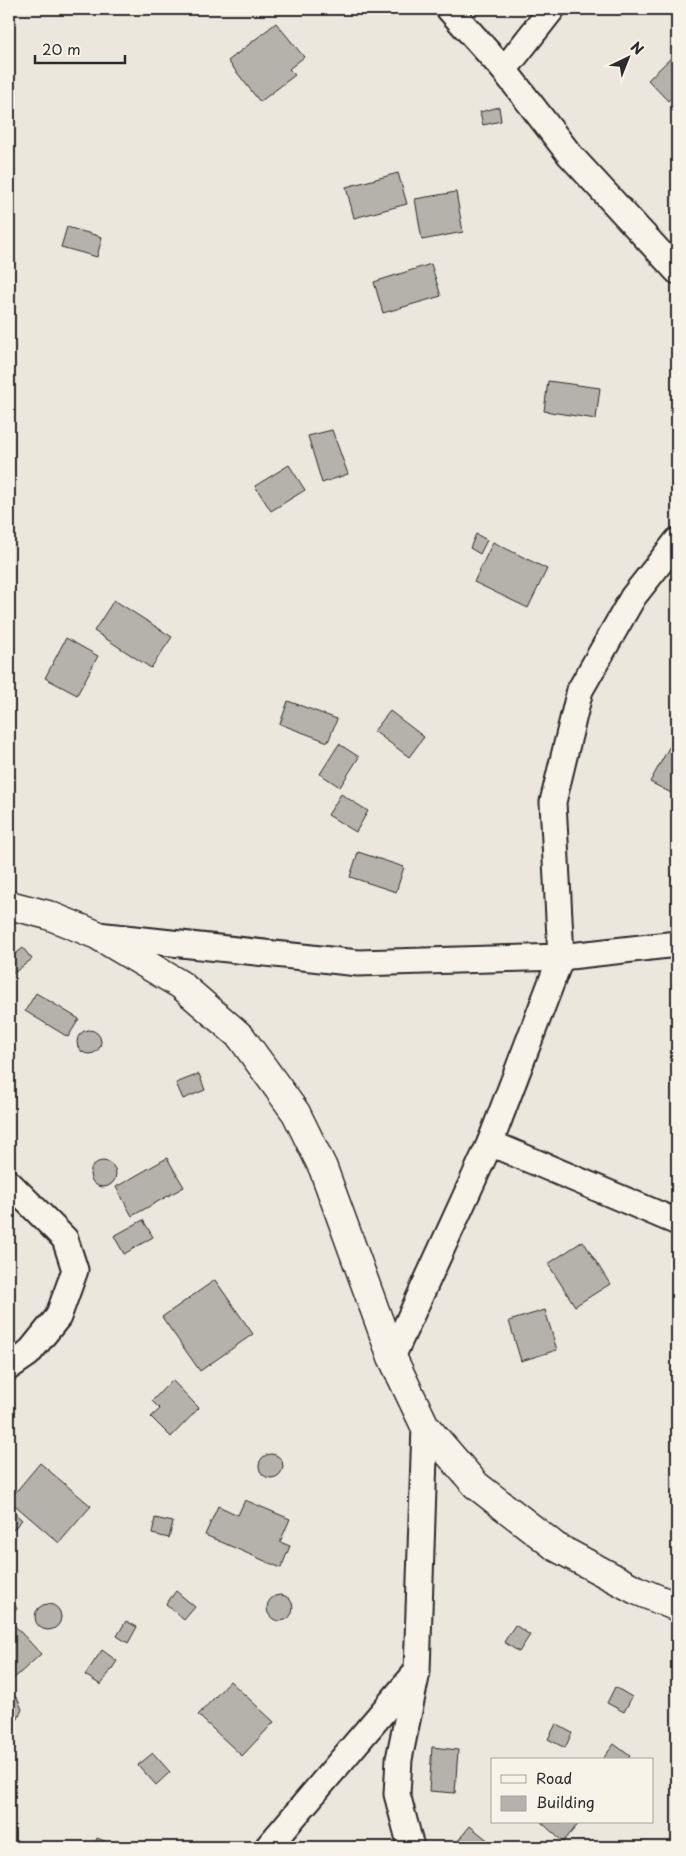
<svg xmlns="http://www.w3.org/2000/svg" width="686" height="1856" viewBox="0 0 686 1856" font-family="'Playpen Sans',sans-serif">
<rect width="100%" height="100%" fill="#ebe7dd"/>
<filter id="ink" filterUnits="userSpaceOnUse"><feTurbulence type="fractalNoise" baseFrequency=".02" numOctaves="2"/><feDisplacementMap in="SourceGraphic" scale="10" xChannelSelector="R" yChannelSelector="G"/><feConvolveMatrix kernelMatrix="1 2 1 2 8 2 1 2 1" color-interpolation-filters="sRGB"/></filter>
<g filter="url(#ink)">
<g fill="#b5b2ab" stroke="#2b2b2b">
<path d="M276,23L304,57L289,69L295,75L260,102L228,61Z"/>
<path d="M677,52V92L668,101L648,80Z"/>
<path d="M499,107L501,121L483,125L480,112Z"/>
<path d="M398,173L407,204L354,218L346,187Z"/>
<path d="M456,192L463,232L422,240L415,199Z"/>
<path d="M67,227L102,237L97,257L61,247Z"/>
<path d="M431,264L441,296L383,313L374,282Z"/>
<path d="M548,381L600,388L596,419L544,411Z"/>
<path d="M332,430L348,474L322,483L308,436Z"/>
<path d="M289,465L305,490L271,511L255,486Z"/>
<path d="M476,534L487,540L480,554L470,548Z"/>
<path d="M493,542L547,569L528,608L474,582Z"/>
<path d="M114,600L172,637L151,668L94,631Z"/>
<path d="M66,638L98,656L77,695L45,678Z"/>
<path d="M288,701L337,719L328,742L280,724Z"/>
<path d="M390,711L424,737L409,757L374,731Z"/>
<path d="M672,742L677,745V796L650,782Z"/>
<path d="M339,744L359,757L340,787L320,774Z"/>
<path d="M341,794L368,811L356,832L328,815Z"/>
<path d="M358,852L404,867L396,892L350,877Z"/>
<path d="M23,948L32,959L10,976L9,959Z"/>
<path d="M36,993L79,1019L68,1037L25,1011Z"/>
<circle cx="89" cy="1042" r="12"/>
<path d="M199,1074L205,1090L183,1099L176,1083Z"/>
<path d="M167,1158L184,1187L132,1216L116,1187Z"/>
<circle cx="103" cy="1174" r="13"/>
<path d="M143,1220L153,1237L124,1254L114,1236Z"/>
<path d="M583,1241L610,1284L575,1306L548,1264Z"/>
<path d="M215,1280L253,1334L200,1371L162,1317Z"/>
<path d="M545,1310L557,1350L521,1361L509,1321Z"/>
<path d="M172,1380L199,1408L171,1437L151,1417L160,1409L152,1401Z"/>
<circle cx="271" cy="1466" r="12"/>
<path d="M40,1463L91,1506L59,1543L9,1500Z"/>
<path d="M245,1500L290,1519L280,1542L290,1546L281,1568L205,1535L218,1506L238,1515Z"/>
<path d="M9,1508L22,1520L9,1534Z"/>
<path d="M155,1518L173,1522L169,1538L152,1534Z"/>
<path d="M176,1591L195,1607L184,1620L166,1604Z"/>
<path d="M9,1594L17,1609L9,1614Z"/>
<circle cx="280" cy="1608" r="13"/>
<circle cx="48" cy="1617" r="13"/>
<path d="M126,1621L137,1627L128,1643L117,1636Z"/>
<path d="M14,1625L41,1654L11,1681L9,1678V1631Z"/>
<path d="M515,1625L530,1635L519,1652L504,1642Z"/>
<path d="M102,1650L117,1661L101,1685L85,1675Z"/>
<path d="M230,1681L274,1722L242,1756L198,1715Z"/>
<path d="M615,1687L632,1697L624,1712L607,1703Z"/>
<path d="M9,1693L17,1698L22,1709L18,1719L9,1726Z"/>
<path d="M556,1724L572,1733L565,1748L548,1739Z"/>
<path d="M614,1744L630,1756L627,1760H602Z"/>
<path d="M432,1747L458,1750L455,1793L429,1791Z"/>
<path d="M153,1753L170,1772L156,1785L138,1765Z"/>
<path d="M541,1822H580L563,1842Z"/>
<path d="M470,1826L496,1847H453Z"/>
<path d="M97,1838L119,1847H94Z"/>
</g>
<g fill="none" stroke-linecap="round" stroke-linejoin="round">
<defs>
<g id="minor">
<path d="M449,9L504,70L570,155L677,271"/>
<path d="M504,70L552,9"/>
<path d="M97,935L358,963L561,957L677,944"/>
<path d="M490,1143L677,1222"/>
<path d="M9,1183L65,1239L75,1270L58,1317L28,1354L9,1367"/>
<path d="M392,1357L490,1143L561,957L553,802L580,690L633,597L677,541"/>
<path d="M268,1847L415,1674"/>
<path d="M411,1847L397,1794L399,1759L417,1672L425,1426"/>
</g>
<path id="tertiary" d="M9,905L48,915L97,935L181,985L241,1037L296,1113L323,1168L392,1357L425,1426L476,1485L556,1547L636,1590L677,1607"/>
</defs>
<use href="#minor" stroke="#2b2b2b" stroke-width="29"/>
<use href="#tertiary" stroke="#2b2b2b" stroke-width="31"/>
<use href="#minor" stroke="#f7f3e8" stroke-width="25"/>
<use href="#tertiary" stroke="#f7f3e8" stroke-width="28"/>
</g>
</g>
<rect width="686" height="1856" fill="none" stroke="#f7f3e8" stroke-width="30"/>
<rect x="15" y="15" width="656" height="1826" fill="none" stroke="#2b2b2b" stroke-width="2" filter="url(#ink)"/>
<rect x="491" y="1758" width="162" height="65" fill="#f7f3e8" stroke="#a5a39c"/>
<rect x="501" y="1775" width="25" height="8" fill="#f7f3e8" stroke="#a5a39c"/>
<text x="536" y="1784" font-size="15" fill="#2b2b2b">Road</text>
<rect x="501" y="1796" width="25" height="15" fill="#b5b2ab" stroke="#a5a39c"/>
<text x="536" y="1808" font-size="15" fill="#2b2b2b">Building</text>
<g transform="translate(628 58) rotate(43)" stroke="#f7f3e8" stroke-width="4" paint-order="stroke">
<path d="M0-4L9 19L0 12L-9 19Z" fill="#2b2b2b"/>
<text y="-8" font-size="14" font-weight="bold" text-anchor="middle" fill="#2b2b2b">N</text>
</g>
<path d="M35 55v8h90v-8" fill="none" stroke="#2b2b2b" stroke-width="2.5"/>
<text x="42" y="55" font-size="15" fill="#2b2b2b" stroke="#f7f3e8" stroke-width="4" paint-order="stroke">20 m</text>
</svg>
